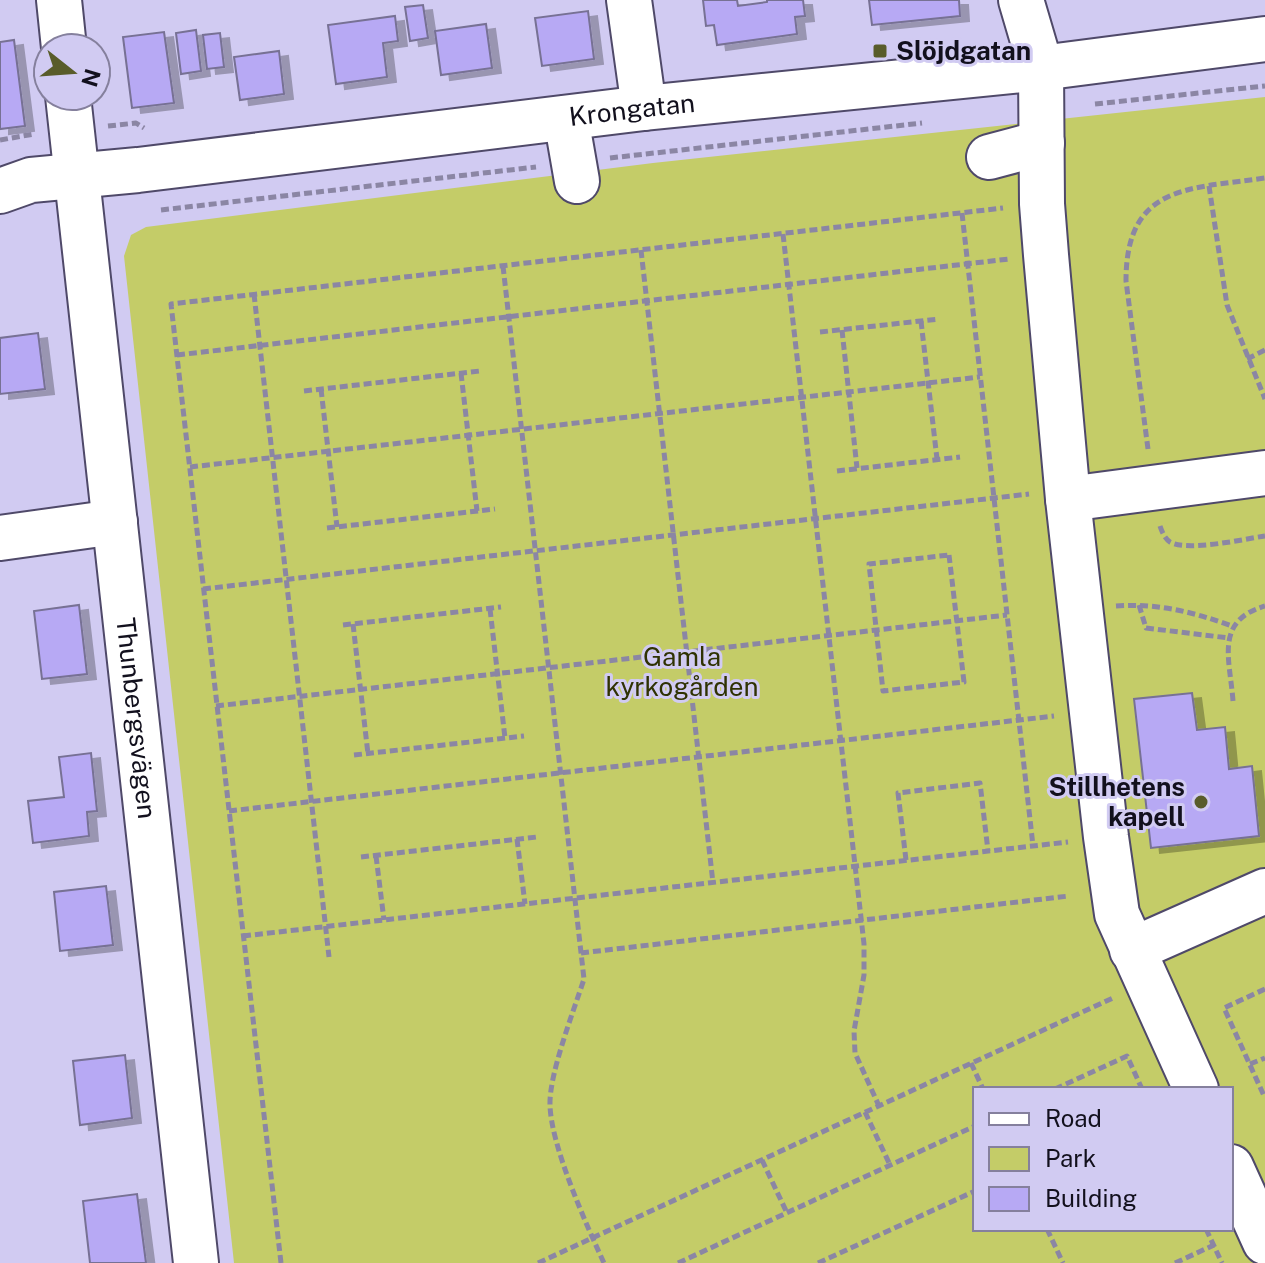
<svg xmlns="http://www.w3.org/2000/svg" width="1265" height="1263" viewBox="0 0 1265 1263" font-family="'Public Sans',sans-serif">
<defs>
<filter id="shadow"><feDropShadow dx="9" dy="5" stdDeviation="0" flood-color="#0004"/></filter>
</defs>
<rect width="100%" height="100%" fill="#d1cbf2"/>
<path fill="#c4cc68" fill-rule="evenodd" d="M1265,97V1263H234L124,256L131,235L146,227L653,163ZM975,1089H1231V1229H975Z"/>
<g fill="#b7a9f4" stroke="#777194" stroke-width="2" filter="url(#shadow)">
<path d="M703,0H737L738,6L767,2V0H803L805,16L795,17L797,34L717,45L714,25L706,26Z"/>
<path d="M869,0H959L960,16L872,25Z"/>
<path d="M423,5L428,38L410,41L405,7Z"/>
<path d="M588,11L594,59L542,66L535,18Z"/>
<path d="M395,16L398,41L383,43L387,77L336,84L328,25Z"/>
<path d="M486,24L492,68L441,75L435,31Z"/>
<path d="M196,30L201,71L181,74L176,33Z"/>
<path d="M164,32L174,103L132,108L123,37Z"/>
<path d="M220,33L224,67L207,69L203,35Z"/>
<path d="M14,40L25,126L0,129V42Z"/>
<path d="M279,51L284,94L240,100L234,57Z"/>
<path d="M38,333L45,389L0,394V338Z"/>
<path d="M79,605L87,674L42,679L34,611Z"/>
<path d="M1192,693L1197,730L1225,727L1229,769L1252,766L1259,836L1151,848L1134,699Z"/>
<path d="M91,753L97,811L87,812L89,836L33,843L28,801L64,797L59,757Z"/>
<path d="M106,886L113,945L60,951L54,892Z"/>
<path d="M125,1055L132,1118L80,1125L73,1061Z"/>
<path d="M137,1194L146,1263H90L83,1201Z"/>
</g>
<g fill="none" stroke-linecap="round" stroke-linejoin="round">
<defs>
<g id="minor">
<path d="M59,0L64,48"/>
<path d="M629,0L644,108"/>
<path d="M1021,0L1041,68L1042,204L1046,255L1068,499L1106,837L1117,914L1196,1089"/>
<path id="s1" d="M68,96L196,1263"/>
<path d="M566,118L577,181"/>
<path d="M989,157L1042,143"/>
<path id="s2" d="M0,191L31,180L138,170L644,108L1041,68L1265,39"/>
<path d="M1068,499L1265,473"/>
<path d="M0,538L115,522"/>
<path d="M1132,950L1265,891"/>
<path d="M1231,1167L1265,1242"/>
</g>
</defs>
<use href="#minor" stroke="#4f4969" stroke-width="48"/>
<g stroke="#8b86a4" stroke-width="5" stroke-dasharray="8 4" stroke-linecap="butt">
<path d="M1095,104L1265,86"/>
<path d="M108,126L136,123L144,128"/>
<path d="M0,140L34,134"/>
<path d="M610,158L922,123"/>
<path d="M1209,186L1227,305L1265,399"/>
<path d="M161,210L536,167"/>
<path d="M962,213L1033,846"/>
<path d="M783,234L864,944V975L854,1031L855,1053L879,1106"/>
<path d="M641,250L713,883"/>
<path d="M503,266L584,979C574,1010 549,1074 550,1105C551,1146 586,1224 604,1263"/>
<path d="M254,294L329,957"/>
<path d="M921,321L937,459"/>
<path d="M842,330L857,468"/>
<path d="M820,332L939,319"/>
<path d="M177,355L1009,259"/>
<path d="M1247,359L1265,350"/>
<path d="M461,373L477,511"/>
<path d="M321,389L337,527"/>
<path d="M304,391L480,371"/>
<path d="M1148,449L1126,281C1126,184 1189,189 1265,178"/>
<path d="M190,467L980,377"/>
<path d="M837,471L960,457"/>
<path d="M1160,526C1162,532 1165,539 1170,542C1188,552 1244,539 1265,536"/>
<path d="M327,528L495,509"/>
<path d="M949,555L964,682L883,691L869,564Z"/>
<path d="M203,589L1029,494"/>
<path d="M1139,605L1146,628L1229,638"/>
<path d="M1116,606C1158,603 1193,612 1232,626"/>
<path d="M490,609L505,738"/>
<path d="M353,624L368,754"/>
<path d="M343,625L501,607"/>
<path d="M1233,701C1230,659 1214,621 1265,606"/>
<path d="M216,706L1007,615"/>
<path d="M354,755L524,736"/>
<path d="M229,811L1054,716"/>
<path d="M517,839L525,904"/>
<path d="M376,856L384,920"/>
<path d="M361,857L537,837"/>
<path d="M906,860L898,793L980,783L988,851"/>
<path d="M243,936L1068,842"/>
<path d="M581,953L1069,896"/>
<path d="M1265,989L1224,1008L1265,1098"/>
<path d="M971,1063L983,1089"/>
<path d="M1250,1064L1265,1058"/>
<path d="M1055,1089L1127,1056L1142,1089"/>
<path d="M865,1112L890,1165"/>
<path d="M762,1160L787,1213"/>
<path d="M1047,1229L1063,1263"/>
<path d="M1206,1229L1222,1263"/>
<path d="M281,1263L171,304L1003,208"/>
<path d="M538,1263L1115,997"/>
<path d="M678,1263L975,1126"/>
<path d="M818,1263L975,1191"/>
<path d="M1175,1263L1214,1245"/>
</g>
<use href="#minor" stroke="#fff" stroke-width="44"/>
</g>
<g fill="#595c2a" stroke="#d1cbf2" stroke-width="3">
<rect x="872" y="43" width="16" height="16" rx="4"/>
<circle cx="1201" cy="802" r="8"/>
</g>
<g text-anchor="middle" stroke-width="6" stroke-linejoin="round" paint-order="stroke">
<g font-size="26" font-weight="bold" fill="#12101d" stroke="#d1cbf2" text-anchor="start">
<text x="896" y="60">Slöjdgatan</text>
<text x="1185" y="796" text-anchor="end">Stillhetens<tspan x="1185" dy="30">kapell</tspan></text>
</g>
<g font-size="26" fill="#12101d" stroke="#d1cbf2">
<text dy="9" stroke="none"><textPath href="#s2" startOffset="638">Krongatan</textPath></text>
<text dy="9" stroke="none"><textPath href="#s1" startOffset="626">Thunbergsvägen</textPath></text>
</g>
<g font-size="26" fill="#2f3202" stroke="#d1cbf2">
<text x="682" y="666">Gamla<tspan x="682" dy="30">kyrkogården</tspan></text>
</g>
</g>
<rect x="973" y="1087" width="260" height="144" fill="#d1cbf2" stroke="#85809d" stroke-width="2"/>
<rect x="989" y="1113" width="40" height="12" fill="#ffffff" stroke="#85809d" stroke-width="2"/>
<text x="1045" y="1127" font-size="24" fill="#12101d">Road</text>
<rect x="989" y="1147" width="40" height="24" fill="#c4cc68" stroke="#85809d" stroke-width="2"/>
<text x="1045" y="1167" font-size="24" fill="#12101d">Park</text>
<rect x="989" y="1187" width="40" height="24" fill="#b7a9f4" stroke="#85809d" stroke-width="2"/>
<text x="1045" y="1207" font-size="24" fill="#12101d">Building</text>
<g transform="translate(72 72) rotate(107)"><circle r="38" fill="#d1cbf2" stroke="#85809d" stroke-width="2"/>
<path d="M0-6L14 30L0 20L-14 30Z" fill="#595c2a"/>
<text y="-12" font-size="22" font-weight="bold" text-anchor="middle" fill="#12101d">N</text>
</g>
</svg>
